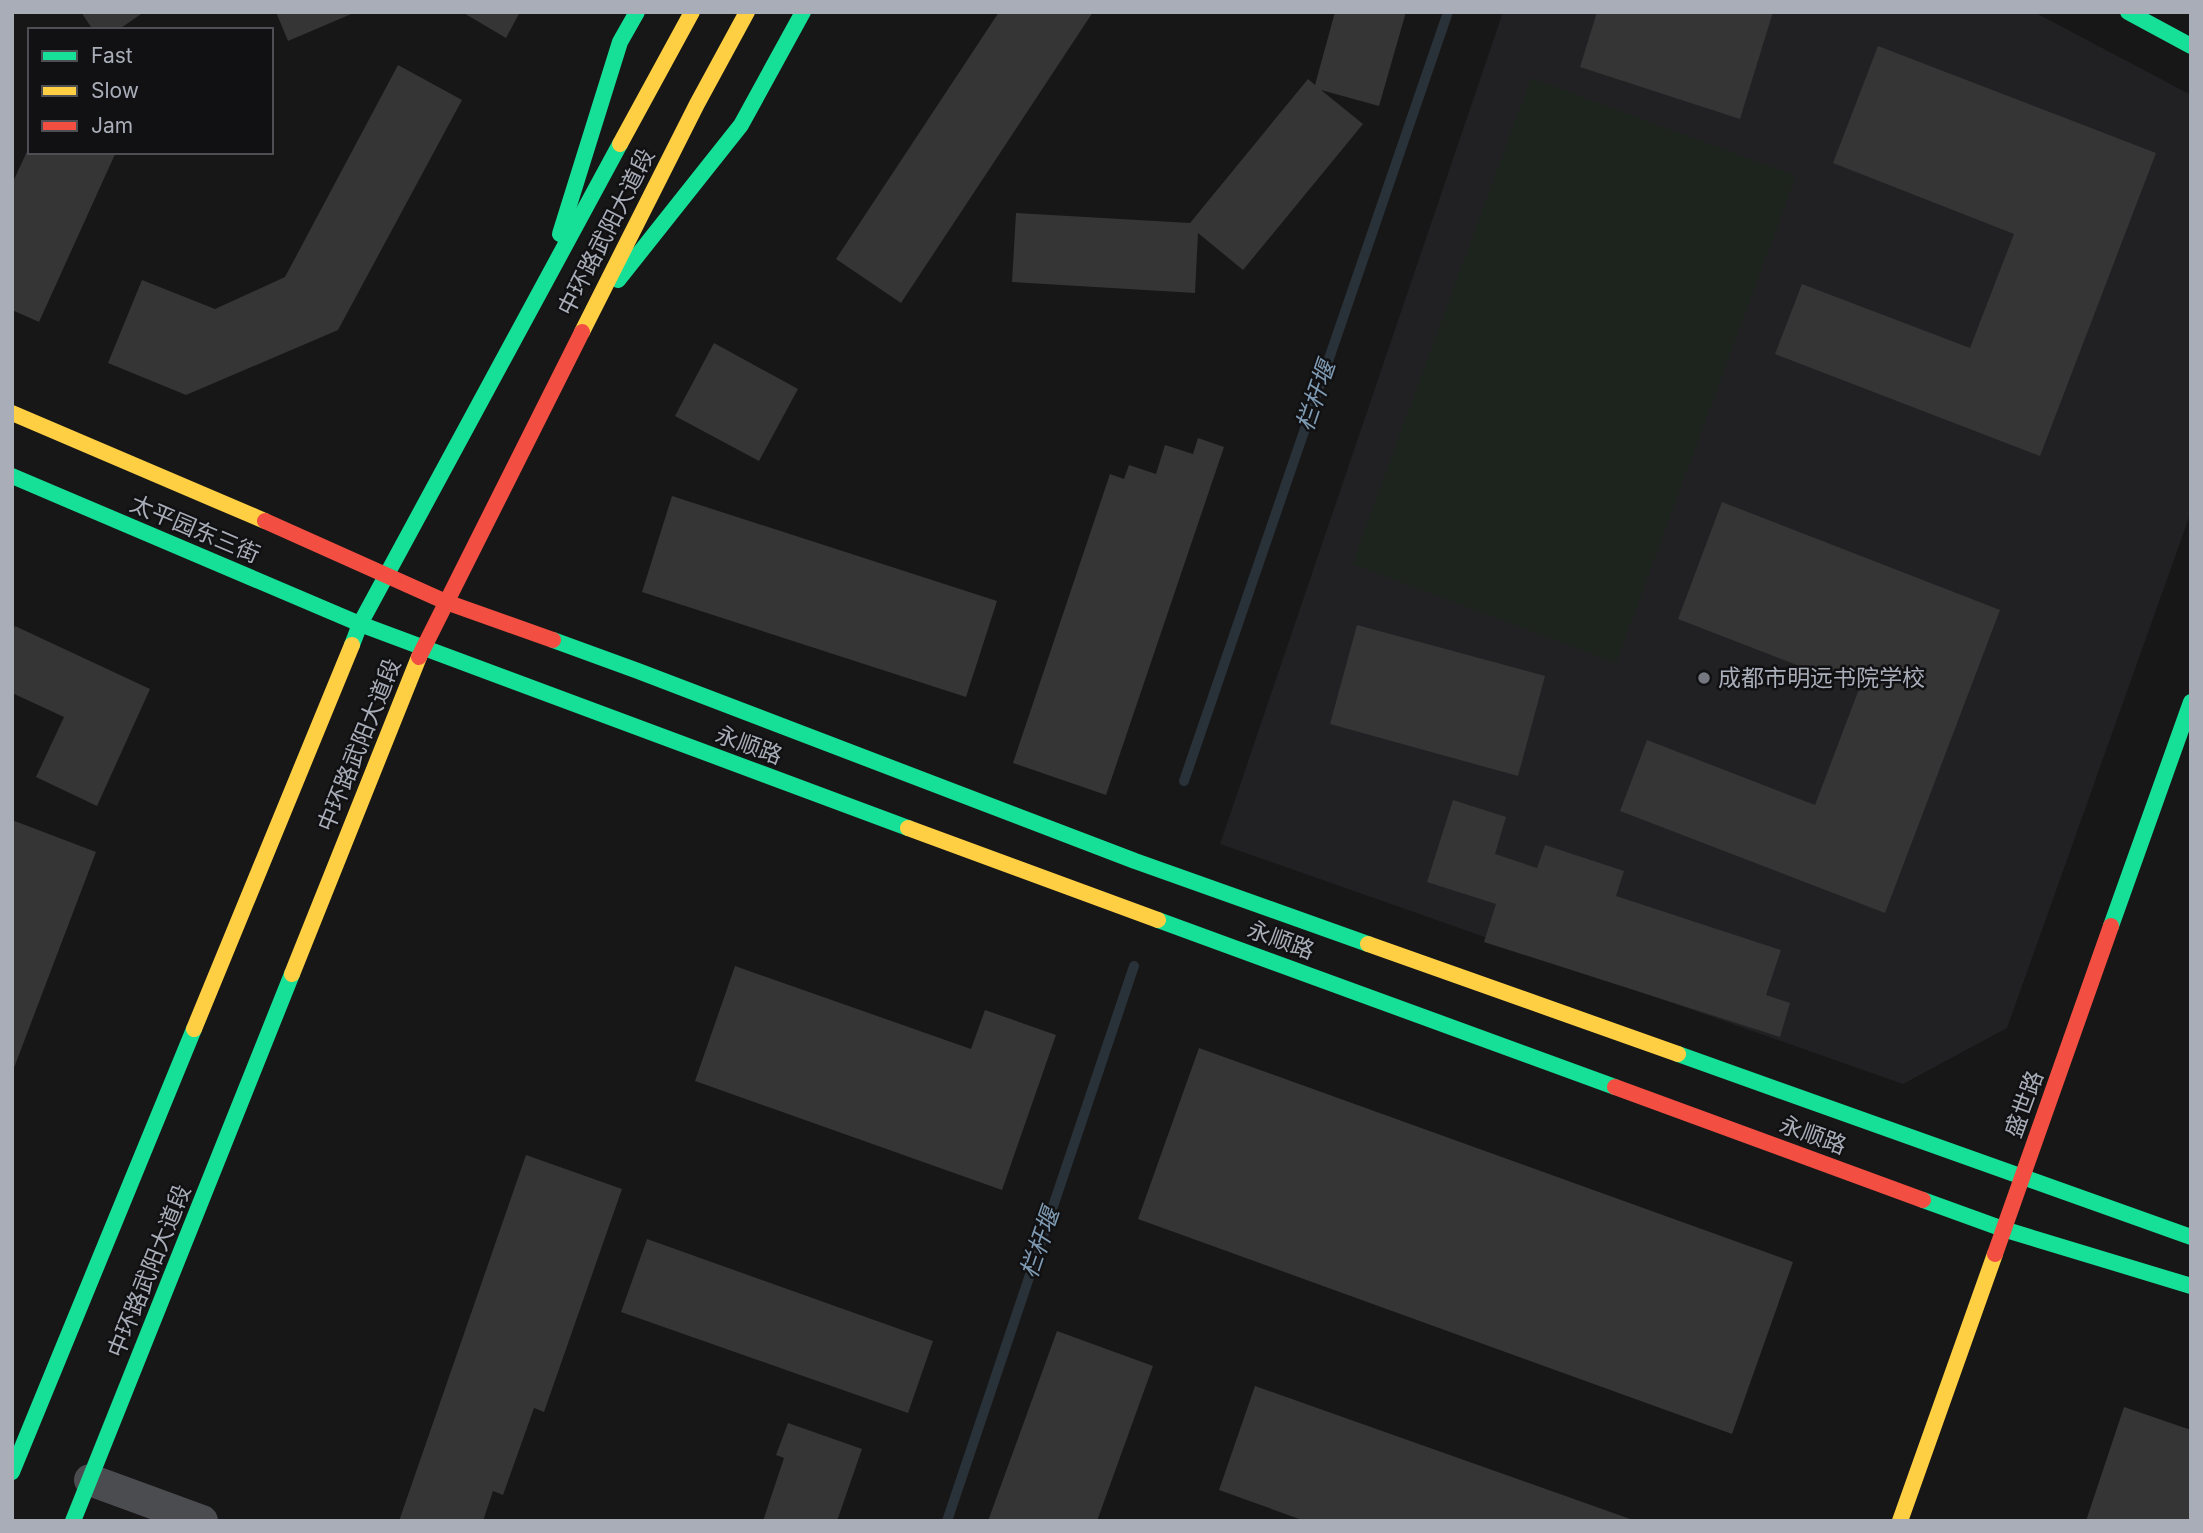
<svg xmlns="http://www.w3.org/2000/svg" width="2203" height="1533" viewBox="0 0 2203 1533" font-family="Inter,'Noto Sans SC',sans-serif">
<rect width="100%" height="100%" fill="#171717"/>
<path fill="#212123" d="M1503,12H2034L2191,95V512L2007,1028L1903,1084L1220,844Z"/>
<path fill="#1d241e" d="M1531,78L1796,176L1616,663L1352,564Z"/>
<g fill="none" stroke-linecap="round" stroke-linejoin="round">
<g stroke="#2a3239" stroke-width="10">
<path d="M1184,781L1448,12"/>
<path d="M947,1521L1134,966"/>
</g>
</g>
<g fill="#353536">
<path d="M81,12H144L118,30H93Z"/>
<path d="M276,12H356L288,41Z"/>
<path d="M462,12H520L506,38Z"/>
<path d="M999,12H1093L901,303L836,259Z"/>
<path d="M1335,12H1406L1379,106L1321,90L1363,124L1243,270L1198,233L1195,293L1012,282L1016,213L1190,223L1308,79L1315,85Z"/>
<path d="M1597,12H1773L1740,119L1580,67Z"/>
<path d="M1878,46L2156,153L2040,456L1775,354L1802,284L1970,348L2014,234L1833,163Z"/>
<path d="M398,65L462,100L338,330L186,395L108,363L142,280L215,309L285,277Z"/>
<path d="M30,145V152H116L39,322L12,310V184Z"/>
<path d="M714,343L798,389L759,461L675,416Z"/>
<path d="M1198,438L1224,447L1106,795L1013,763L1110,474L1124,479L1129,465L1156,474L1165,445L1193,454Z"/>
<path d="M672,496L997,601L966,697L642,592Z"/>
<path d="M1722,502L2000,610L1885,913L1620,811L1647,740L1815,805L1859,689L1678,619Z"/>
<path d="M1357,625L1545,676L1518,776L1330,724Z"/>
<path d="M15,626L150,689L97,806L36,777L64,717L12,693V632Z"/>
<path d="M1453,800L1506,817L1495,854L1537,868L1545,845L1624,871L1616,896L1781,950L1766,995L1790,1003L1780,1037L1484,942L1496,904L1427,882Z"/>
<path d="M12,820L96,852L12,1073Z"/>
<path d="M735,966L971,1049L985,1010L1056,1035L1002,1190L695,1081Z"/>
<path d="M1199,1048L1793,1262L1732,1434L1138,1219Z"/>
<path d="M526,1155L622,1189L544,1412L534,1408L503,1495L493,1491L483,1521H399Z"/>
<path d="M647,1239L933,1341L908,1413L621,1312Z"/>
<path d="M1057,1331L1153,1366L1097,1521H988Z"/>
<path d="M1255,1386L1633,1520V1521H1305L1219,1490Z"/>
<path d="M2124,1407L2191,1430V1521H2086Z"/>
<path d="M788,1423L862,1449L837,1521H763L784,1458L776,1455Z"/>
</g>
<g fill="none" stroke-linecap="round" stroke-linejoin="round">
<path stroke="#4b4c50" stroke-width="32" d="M90,1480L202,1521"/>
<g stroke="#16e098" stroke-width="16">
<path d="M2128,12L2191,46"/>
<path d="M560,234L620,42L637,12"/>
<path d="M618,280L741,125L803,12"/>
<path d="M12,476L360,624L908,828"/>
<path d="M553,640L638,671L1135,861L1368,944"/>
<path d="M352,645L360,624L620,144"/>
<path d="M1158,920L1615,1087"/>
<path d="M2111,926L2191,702"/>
<path d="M1678,1054L2191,1237"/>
<path d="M1923,1200L2003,1229L2191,1286"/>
<path d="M12,1472L194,1029"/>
<path d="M73,1521L292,974"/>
</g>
<g stroke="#ffcf43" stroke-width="16">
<path d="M620,144L692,12"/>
<path d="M582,332L697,104L747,12"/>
<path d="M12,413L265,521"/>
<path d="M908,828L1158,920"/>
<path d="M1368,944L1678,1054"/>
<path d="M292,974L419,657"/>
<path d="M194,1029L352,645"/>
<path d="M1900,1521L1995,1254"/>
</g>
<g stroke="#f24e42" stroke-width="16">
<path d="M265,521L446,602L553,640"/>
<path d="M419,657L582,332"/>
<path d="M1615,1087L1923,1200"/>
<path d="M1995,1254L2111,926"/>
</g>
</g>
<circle fill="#757880" stroke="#111113" stroke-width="2.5" cx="1704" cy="678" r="7"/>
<g text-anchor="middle" stroke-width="5" stroke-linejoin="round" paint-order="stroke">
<g font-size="23" fill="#a8adb8" stroke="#111113">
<text transform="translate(606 232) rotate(-63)" y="8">中环路武阳大道段</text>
<text transform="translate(195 529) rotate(23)" y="8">太平园东三街</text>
<text transform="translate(359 745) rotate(-68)" y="8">中环路武阳大道段</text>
<text transform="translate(749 745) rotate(20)" y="8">永顺路</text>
<text transform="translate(1281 940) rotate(20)" y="8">永顺路</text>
<text transform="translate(2024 1104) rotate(-70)" y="8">盛世路</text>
<text transform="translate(1813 1135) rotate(20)" y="8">永顺路</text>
<text transform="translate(149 1271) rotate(-68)" y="8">中环路武阳大道段</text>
</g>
<g font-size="23" fill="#a8adb8" stroke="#111113" text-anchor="start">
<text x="1718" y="686">成都市明远书院学校</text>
</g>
<g font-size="24" font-style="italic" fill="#7f9bb3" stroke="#111113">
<text transform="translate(1316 396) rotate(-71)" y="8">栏杆堰</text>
<text transform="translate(1040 1243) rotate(-71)" y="8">栏杆堰</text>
</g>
</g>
<rect width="2203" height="1533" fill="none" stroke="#a8adb8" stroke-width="28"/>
<rect x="28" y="28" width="245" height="126" fill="#111113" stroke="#4d4f55" stroke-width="2"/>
<rect x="42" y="51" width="35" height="10" fill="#16e098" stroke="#4d4f55" stroke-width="2"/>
<text x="91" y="63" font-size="21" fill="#a8adb8">Fast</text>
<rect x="42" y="86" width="35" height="10" fill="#ffcf43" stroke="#4d4f55" stroke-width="2"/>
<text x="91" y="98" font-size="21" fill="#a8adb8">Slow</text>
<rect x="42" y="121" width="35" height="10" fill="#f24e42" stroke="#4d4f55" stroke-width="2"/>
<text x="91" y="133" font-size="21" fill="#a8adb8">Jam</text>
</svg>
